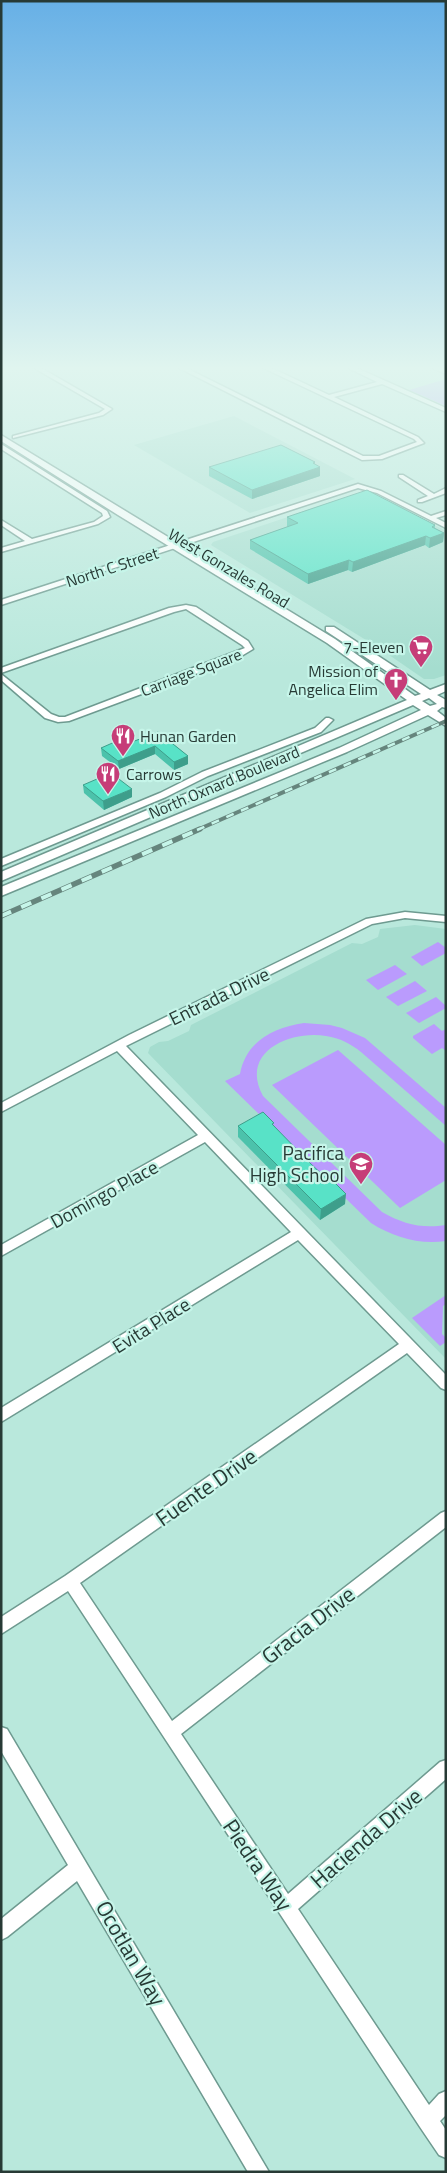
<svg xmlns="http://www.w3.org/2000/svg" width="447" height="2173" viewBox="0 0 447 2173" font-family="'Titillium Web',sans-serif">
<rect width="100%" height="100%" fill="#b9e8dc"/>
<g fill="#a5ddcf">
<path d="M234,416L355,479L250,513L134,445Z"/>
<path d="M366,493L376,495L446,531V675L434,679H424L379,648L211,545L213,542L357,494Z"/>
<path d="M415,925L446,929V1359L148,1053L150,1047L159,1042L168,1041L189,1031L191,1025L352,943L362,944L378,937L380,929Z"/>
</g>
<g fill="#ba9bfd">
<path d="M446,379V406L409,390Z"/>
<path d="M438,942L446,948V953L422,966L411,957Z"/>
<path d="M395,965L407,974L378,990L366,980Z"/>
<path d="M415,981L427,991L398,1006L386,997Z"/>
<path d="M436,997L446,1006V1008L419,1023L406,1013Z"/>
<path d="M304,1023L330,1025L342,1028L365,1038L446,1108V1126L361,1052C351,1044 340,1038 326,1036C290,1030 239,1052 263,1096L382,1212C403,1224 422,1229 446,1225V1241C419,1245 393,1237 371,1223L225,1081L240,1074C246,1041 273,1028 304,1023Z"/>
<path d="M434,1024L442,1031L446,1029V1051L442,1048L432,1054L413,1038V1036Z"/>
<path d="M338,1050L446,1145V1180L400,1208L272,1085Z"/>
<path d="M446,1295V1304L443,1306L442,1334L446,1338V1342L440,1346L412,1318Z"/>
</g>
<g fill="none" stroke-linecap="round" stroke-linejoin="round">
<defs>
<g id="minor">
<path d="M1,365H7L1,368Z"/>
<path d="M29,365H36L112,409L103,415L13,438V436L99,413L105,409Z"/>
<path d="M173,365H180L363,456H379L417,442L414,439L257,365H265L329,395L377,382L342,365H350L446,408V412L382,384L334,397L418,437L424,443L382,459L362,460Z"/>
<path d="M426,365H434L446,370V374Z"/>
<path d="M1,444L107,511L110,517L98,524L1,552V548L25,541L1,525V520L32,539L94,522L103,516L102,513L1,449Z"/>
<path d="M399,475H403L434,494L446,488V493L422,502H418V500L428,496L399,477Z"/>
<path d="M358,484L381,491L431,516L446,511V515L436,518L446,523V528L377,493L358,488L1,605V600Z"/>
<path d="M186,605L196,607L248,641L253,649L238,658L69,721L58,722L45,718L1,680V674L51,714L59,717H65L245,648L242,645L186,609L174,612L1,673V668L169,608Z"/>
<path d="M326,718H329L333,720L321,732L208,776L166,797L1,866V859L160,793L202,772L315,728Z"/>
<path d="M405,912L446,916V922L405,918L372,924L126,1046L446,1375V1390L441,1388L407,1353L80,1583L172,1721L441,1513L446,1511V1527L181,1734L288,1894L440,1762L446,1760V1779L298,1909L429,2105L439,2094L446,2091V2115L440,2121L446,2130V2158L439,2155L420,2127L68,1591L1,1634V1617L65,1576L399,1344L298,1240L1,1422V1408L291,1232L205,1142L1,1256V1245L198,1135L117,1051L1,1112V1103L129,1035L366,919Z"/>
<path d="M1,1727L7,1729L269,2172H248L77,1881L7,1937L1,1940V1919L68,1865L1,1751Z"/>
</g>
<path id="major" d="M1,435L335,639L415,696L421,694L326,631V627H334L430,690L446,684V691L437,695L446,700V708L442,707L437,711L446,718V726L428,715L347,752L1,896V887L339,748L421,710L413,705L1,881V872L407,700L327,643L118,515L1,441ZM429,698L437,704L430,706L422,701Z"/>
</defs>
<use href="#minor" stroke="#6e9a90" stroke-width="3"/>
<use href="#major" stroke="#6e9a90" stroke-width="3"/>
<use href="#minor" fill="#fff" fill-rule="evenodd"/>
<use href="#major" fill="#fff" fill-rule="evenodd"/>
<defs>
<path id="rail-far1" d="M197,830L446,721"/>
<path id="rail" d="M1,916L200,829"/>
</defs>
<use href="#rail-far1" stroke="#66857d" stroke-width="4"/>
<use href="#rail" stroke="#66857d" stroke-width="5.5"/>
<use href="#rail-far1" stroke="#c6f5e9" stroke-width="2.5" stroke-dasharray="8" stroke-linecap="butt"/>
<use href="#rail" stroke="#c6f5e9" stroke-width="4" stroke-dasharray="11" stroke-linecap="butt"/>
</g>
<g fill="#4cc2ab">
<path d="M209,467H320V476L252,499L209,476Z"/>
<path d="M287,517L435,525V528L444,533L443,542L429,548L425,545L352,572L348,570L308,584L250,549V540L287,527Z"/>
<path d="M158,732L188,756V764L174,770L155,754L119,769L102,756L101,748L132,742Z"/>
<path d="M83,785L132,797L104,810L84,793Z"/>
<path d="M238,1126L274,1127L345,1204L320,1220L238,1137Z"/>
</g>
<g fill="#3e9e8b">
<path d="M315,462L314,469L320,467V476L252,499V490Z"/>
<path d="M444,533L443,542L429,548L430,538Z"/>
<path d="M426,536L425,545L352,572L353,562Z"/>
<path d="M349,560L348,570L308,584V574Z"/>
<path d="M155,746V754L119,769L118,761Z"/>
<path d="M188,756V764L174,770V762Z"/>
<path d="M132,789V797L104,810L103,801Z"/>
<path d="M346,1194L345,1204L320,1220L321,1209Z"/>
</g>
<g fill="#58e2c7" stroke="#3e9e8b">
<path d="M281,445L315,462L313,463L320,467L252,490L209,467Z"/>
<path d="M367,490L435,525L432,527L444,533L430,538L426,536L353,562L349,560L308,574L250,540L298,523L287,517Z"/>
<path d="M158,732L188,756L174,762L155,746L118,761L101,748L126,737L132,742Z"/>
<path d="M111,773L132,789L103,801L83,785Z"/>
<path d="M263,1112L274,1123L272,1124L309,1162L331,1183L334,1182L346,1194L321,1209L238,1126Z"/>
</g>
<linearGradient id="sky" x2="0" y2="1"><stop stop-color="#67b0e6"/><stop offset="0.55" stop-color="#e0f5ef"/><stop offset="1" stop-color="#e0f5ef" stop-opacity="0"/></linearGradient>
<rect width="447" height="669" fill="url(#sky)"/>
<defs>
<symbol id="supermarket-pin" viewBox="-11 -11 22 30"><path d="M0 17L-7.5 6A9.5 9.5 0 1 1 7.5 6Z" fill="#c63d78" stroke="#c6f5e9"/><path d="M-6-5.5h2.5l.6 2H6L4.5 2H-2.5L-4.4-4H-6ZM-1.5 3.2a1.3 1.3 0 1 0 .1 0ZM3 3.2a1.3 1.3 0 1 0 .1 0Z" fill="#fff"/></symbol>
<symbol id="church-pin" viewBox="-11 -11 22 30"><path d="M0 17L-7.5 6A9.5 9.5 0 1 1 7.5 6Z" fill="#c63d78" stroke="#c6f5e9"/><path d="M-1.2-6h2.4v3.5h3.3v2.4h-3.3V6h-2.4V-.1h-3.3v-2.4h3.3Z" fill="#fff"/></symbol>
<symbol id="restaurant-pin" viewBox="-11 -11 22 30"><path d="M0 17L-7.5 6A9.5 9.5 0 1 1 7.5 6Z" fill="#c63d78" stroke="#c6f5e9"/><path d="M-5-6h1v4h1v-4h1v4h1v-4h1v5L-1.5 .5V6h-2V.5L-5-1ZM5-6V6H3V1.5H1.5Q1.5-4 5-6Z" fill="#fff"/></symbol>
<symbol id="school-pin" viewBox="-11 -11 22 30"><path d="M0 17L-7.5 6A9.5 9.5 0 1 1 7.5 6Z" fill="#c63d78" stroke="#c6f5e9"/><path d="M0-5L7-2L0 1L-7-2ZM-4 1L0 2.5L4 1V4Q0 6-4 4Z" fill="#fff"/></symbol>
</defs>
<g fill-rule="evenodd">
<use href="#supermarket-pin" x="407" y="633" width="28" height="38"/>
<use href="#church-pin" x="382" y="666" width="28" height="38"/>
<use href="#restaurant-pin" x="109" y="722" width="28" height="38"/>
<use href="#restaurant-pin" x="94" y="760" width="28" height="38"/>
<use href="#school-pin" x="347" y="1150" width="28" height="38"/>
</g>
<g text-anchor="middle" stroke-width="4.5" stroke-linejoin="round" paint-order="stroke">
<g font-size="16" fill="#273a35" stroke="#c6f5e9">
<text transform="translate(112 567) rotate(-18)" y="6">North C Street</text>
<text transform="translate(229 568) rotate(31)" y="6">West Gonzales Road</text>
<text transform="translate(191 672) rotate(-21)" y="6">Carriage Square</text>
<text transform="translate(224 782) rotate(-23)" y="6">North Oxnard Boulevard</text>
</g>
<g font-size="16" fill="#273a35" stroke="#c6f5e9" text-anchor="end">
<text x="404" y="653">7-Eleven</text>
<text x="378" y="677">Mission of<tspan x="378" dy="18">Angelica Elim</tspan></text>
<text x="140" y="742" text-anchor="start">Hunan Garden</text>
<text x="126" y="780" text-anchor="start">Carrows</text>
</g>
<g font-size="19" fill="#273a35" stroke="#c6f5e9">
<text transform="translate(219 996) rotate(-26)" y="7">Entrada Drive</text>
<text transform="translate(104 1194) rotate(-29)" y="7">Domingo Place</text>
<text transform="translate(151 1325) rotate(-32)" y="7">Evita Place</text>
</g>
<g font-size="19" fill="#273a35" stroke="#c6f5e9" text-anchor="end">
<text x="344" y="1160">Pacifica<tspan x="344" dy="22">High School</tspan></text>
</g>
<g font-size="22" fill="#273a35" stroke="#c6f5e9">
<text transform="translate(206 1487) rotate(-35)" y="8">Fuente Drive</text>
<text transform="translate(308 1625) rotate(-38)" y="8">Gracia Drive</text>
<text transform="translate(366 1838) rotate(-41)" y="8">Hacienda Drive</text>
<text transform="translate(258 1865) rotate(56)" y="8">Piedra Way</text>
<text transform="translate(131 1953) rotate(60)" y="8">Ocotlan Way</text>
</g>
</g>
<rect width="447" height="2173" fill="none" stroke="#273a35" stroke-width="5"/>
</svg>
